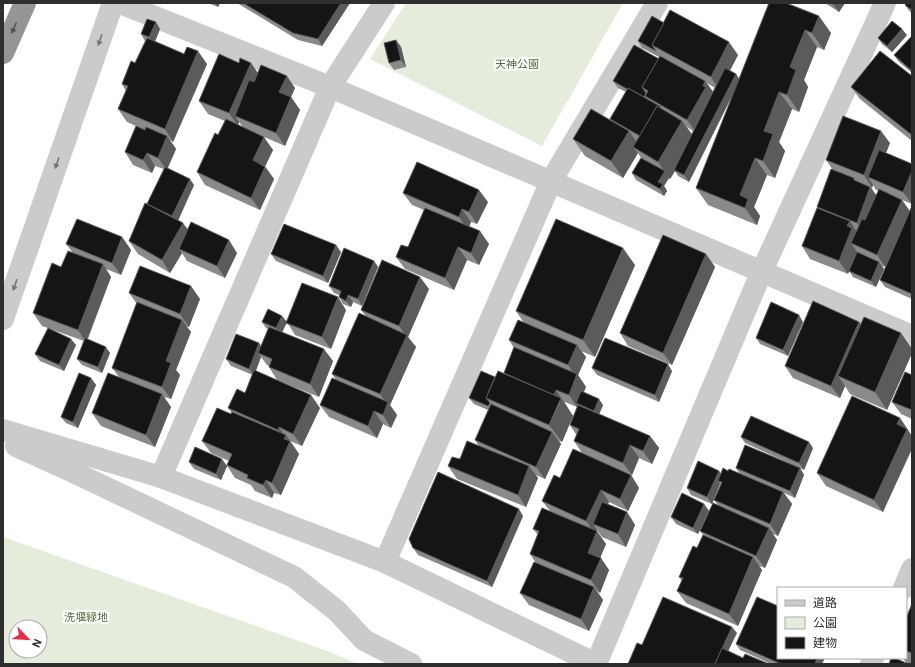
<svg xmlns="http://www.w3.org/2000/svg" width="915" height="667" viewBox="0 0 915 667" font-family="Roboto,'Noto Sans JP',sans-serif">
<rect width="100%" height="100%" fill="#fff"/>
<g fill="#e5ecdb" fill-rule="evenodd">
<path d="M406,3H623L542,146L370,59Z"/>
<path d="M3,537L330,652L358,664H3ZM16,627H40V651H16Z"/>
</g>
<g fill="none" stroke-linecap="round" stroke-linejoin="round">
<g stroke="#cbcbcb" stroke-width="22">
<path d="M120,3L330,87L912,336"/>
<path d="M3,319L113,3"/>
<path d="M3,430L161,477L385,562L596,664"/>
<path d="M16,446L71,471L294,577L337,611L364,640L411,664"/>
<path d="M161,477L330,87L384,3"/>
<path d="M385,562L551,181L657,3"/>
<path d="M904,588L912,569"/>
<path d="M596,664L761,273L885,3"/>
<path d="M871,664L873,658"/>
</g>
<path stroke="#959595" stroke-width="22" d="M3,53L25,3"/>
</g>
<g fill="#8a8a8a" fill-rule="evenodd">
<path d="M208,3H220L218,7Z"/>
<path d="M237,3H350L322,46L298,40Z"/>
<path d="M769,3L831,33L824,50L817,47L804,80L808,87L799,112L792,109L779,142L785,151L775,178L767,175L754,207L760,216L757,225L708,205L696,188L733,94L689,182L678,176L675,171L670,179L669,178L664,186L667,191L664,196L636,180L632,173L641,158L638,153L623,178L585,156L573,139L612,121L610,119L626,92L618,88L613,81L659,59V57L642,48L638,41L664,23L738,55L730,71L736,74L739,79ZM707,83L715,88L713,92ZM687,127L693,131L692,134Z"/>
<path d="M825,3H845L839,12Z"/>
<path d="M912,3V13L910,12L905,5Z"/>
<path d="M160,29L155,41L207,64L173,142L170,140L176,149L167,168L194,185L178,220L188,229L237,253L225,278L187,261L182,253L170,273L138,254L129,241L164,169L155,166L152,173L133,165L125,152L136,126L127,122L118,109L126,91L122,84L135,63L145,41L141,34Z"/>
<path d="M907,35L892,52L882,44L878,38Z"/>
<path d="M912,36V73L899,62L894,55Z"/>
<path d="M396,40L401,47L406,67L394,70L389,63Z"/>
<path d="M239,63H251L258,73L295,88L291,97L300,110L285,146L255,133L273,150L265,166L274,179L260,210L205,185L197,172L218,135L225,121L208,114L199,101ZM239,122L243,127L238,125Z"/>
<path d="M912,76V141L860,99L851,87Z"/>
<path d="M890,143L886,153L912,164V204L902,200L910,211L912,206V299L885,287L880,280L886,267L882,266L884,269L876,287L853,277L849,271L848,274L810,259L802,246L818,209L817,207L833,170L826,160ZM873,185L876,190H879L876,195L871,187L872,188Z"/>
<path d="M403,193L488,202L477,224L471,222L469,227L489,244L479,265L467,260L454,290L405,269L396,257L408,247L424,210L412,205Z"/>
<path d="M122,237L131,250L121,275L106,269L111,277L88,339L110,353L102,373L82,365L77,359L84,341L42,326L33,313L61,267L73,253L66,244Z"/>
<path d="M341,252L328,283L276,261L271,254Z"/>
<path d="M706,254L715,267L672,365L628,346L620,333Z"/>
<path d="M374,261L378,267L362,306L353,302L351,307L343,304L339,297V295L334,293L329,286Z"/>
<path d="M635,265L595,357L581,351L586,357L578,375L586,387L584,392L603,405L599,414L650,436L659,448L652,464L639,458L632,475L614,467L631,475L639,488L628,511L609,502L608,504L627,512L635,525L626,547L602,537L597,530L596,531L606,544L600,558L609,570L600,593L597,591L603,600L589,631L529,605L520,593L536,563L530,554L538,535L533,529L550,511L542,501L560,478L582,453L574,441L577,436L570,425L577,407L565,402V403L573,416L562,442L559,441L561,444L545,479L536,475L538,478L526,507L457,479L448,466L460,459L479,446L475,440L488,410L474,404L469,398L495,377L504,373L514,348L509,340L524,323L516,311Z"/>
<path d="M429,289L408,337L416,347L390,405L397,415L391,428L383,424L377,438L329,417L320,405L337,381L332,374L366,316L361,310Z"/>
<path d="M129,293L200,299L189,327L186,326L191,332L176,370L180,375L171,399L164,397L171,407L155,447L101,426L92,413L119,377L112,368L137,304Z"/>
<path d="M346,310L331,349L295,335L287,322L282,332L333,361L319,397L277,380L269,367V366L267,365L261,357L256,371L320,408L302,446L290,441L299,454L281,495L274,493L272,498L255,491L251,485L235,478L227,466L221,480L194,469L189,462L227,465L229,461L211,453L202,441L231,414L232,413L228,408L245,393L253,375L231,366L226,359L261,346L268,329L266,328L262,322L282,316L287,322Z"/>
<path d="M803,322L788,356L760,344L756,338Z"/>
<path d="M859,322L861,324L912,349V353L887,410L850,394L845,386L840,398L793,378L785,366Z"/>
<path d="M76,345L64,371L40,361L35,354Z"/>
<path d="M592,368L672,371L659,402L597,375Z"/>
<path d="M912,375V419L901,414L892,402Z"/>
<path d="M91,378L96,385L78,428L66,423L61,417Z"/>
<path d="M900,418L908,430L883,512L826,486L817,473Z"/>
<path d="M741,437L813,448L804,470L745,443Z"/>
<path d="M736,468H800L804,475L795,498L784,493L792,504L778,536L773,534L777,540L765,568L759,566L762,570L738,626L686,603L677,591L682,581L679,577L704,536L700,531L718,505L714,500L721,485L720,484L712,504L691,495L687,488L728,471L739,473Z"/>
<path d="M704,504L709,511L698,534L676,524L671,517Z"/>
<path d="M523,516L492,587L418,555L413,548Z"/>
<path d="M912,604V664H909L906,663L903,658H906V618Z"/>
<path d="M736,644L822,664H771L740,650Z"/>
</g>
<g fill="#5b5b5b">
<path d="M215,3H220L218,7Z"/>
<path d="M341,3H350L322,46L318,39Z"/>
<path d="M832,3H845L839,12Z"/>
<path d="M819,16L831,33L824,50L812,33Z"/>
<path d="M156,22L160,29L154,44L149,37Z"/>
<path d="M902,29L907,35L892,52L887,46Z"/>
<path d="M805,30L817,47L804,80L808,87L799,112L787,95L790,67Z"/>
<path d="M396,40L401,47L406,67L401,60Z"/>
<path d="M729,42L738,55L719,90L711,77Z"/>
<path d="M198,51L207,64L173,142L165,129Z"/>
<path d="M251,63L259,75L235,116L239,122L238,126L229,113Z"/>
<path d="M736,74L740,80L689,182L684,175Z"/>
<path d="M287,76L295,88L291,97L300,110L285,146L276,133L279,92Z"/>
<path d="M705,81L714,93L696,132L687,120Z"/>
<path d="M779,92L792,109L779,142L785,151L775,178L763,161L764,131Z"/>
<path d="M682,121L694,138L674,170L675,171L670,179L658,162Z"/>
<path d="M629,131L641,148L633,147L638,153L623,178L611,161Z"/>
<path d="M881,131L890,143L875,180L868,177L873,185L872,188L864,175Z"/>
<path d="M167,136L176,149L167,170L158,158Z"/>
<path d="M264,137L273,150L262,173L253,160Z"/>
<path d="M147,153L155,166L152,173L143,160Z"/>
<path d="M755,158L767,175L754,207L760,216L757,225L745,208L740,195Z"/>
<path d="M265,167L274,179L260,210L251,198Z"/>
<path d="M665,171L669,178L664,186L667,191L664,196L660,189L658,182Z"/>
<path d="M912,171V204L903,192Z"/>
<path d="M190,179L194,185L177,223L172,216Z"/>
<path d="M870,187L879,199L865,236L857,223Z"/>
<path d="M479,190L488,202L477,224L469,212Z"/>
<path d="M902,200L911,213L886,268L877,255Z"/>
<path d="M462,209L471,222L468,230L459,217Z"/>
<path d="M850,221L858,234L851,243L857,252L848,274L839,261L847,226Z"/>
<path d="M183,223L192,235L179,249L182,253L170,273L162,260Z"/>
<path d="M480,231L489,244L479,265L471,253Z"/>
<path d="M122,237L131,250L121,275L112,263Z"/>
<path d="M229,240L237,253L225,278L217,266Z"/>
<path d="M336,245L341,252L328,283L323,276Z"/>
<path d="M458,247L467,260L454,290L445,278Z"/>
<path d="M623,248L635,265L595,357L583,340Z"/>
<path d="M706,254L715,267L672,365L663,353Z"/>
<path d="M374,261L378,267L362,306L358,299Z"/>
<path d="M879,262L884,269L876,287L871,281Z"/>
<path d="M103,264L111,277L86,342L78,330Z"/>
<path d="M420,277L429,289L408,337L416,347L390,405L397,415L391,428L383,415L387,404L380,394L406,336L399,326Z"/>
<path d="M191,286L200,299L189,327L180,314Z"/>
<path d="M348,295L353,302L351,307L346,301Z"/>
<path d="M338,297L346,310L331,349L322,337Z"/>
<path d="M799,315L803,322L788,356L783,350Z"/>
<path d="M282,316L287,322L281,335L276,328Z"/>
<path d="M182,320L191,332L176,370L180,375L171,399L162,387L166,361Z"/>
<path d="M859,322L868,334L838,376L845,386L840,398L831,386Z"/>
<path d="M901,333L912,349V353L887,410L875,392Z"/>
<path d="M71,339L76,345L64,371L59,365Z"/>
<path d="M259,343L264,350L258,353L261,357L254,375L249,369Z"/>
<path d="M577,345L586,357L578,375L586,387L578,405L576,403L578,406L577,407L569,395L576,377L568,365Z"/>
<path d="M106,347L110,353L102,373L98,367Z"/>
<path d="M324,349L333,361L319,397L310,384Z"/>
<path d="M668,364L672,371L659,402L655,395Z"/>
<path d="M91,378L96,385L78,428L73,422Z"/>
<path d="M556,390L573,416L562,442L549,425L560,403L554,395Z"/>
<path d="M162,394L171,407L155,447L146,435Z"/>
<path d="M311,395L320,408L302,446L293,434Z"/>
<path d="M599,399L603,405L598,417L594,411Z"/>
<path d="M374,411L383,424L377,438L368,426Z"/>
<path d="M900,418L912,436V449L883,512L874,500L897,424Z"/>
<path d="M279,427L285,436L286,435L299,454L281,495L272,483L284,438L278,430Z"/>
<path d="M552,432L561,444L545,479L536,467Z"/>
<path d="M650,436L659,448L652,464L643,451Z"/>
<path d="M809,442L813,448L804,470L799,463Z"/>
<path d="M630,445L639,458L632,475L623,463Z"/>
<path d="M222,459L227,466L221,480L216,474Z"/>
<path d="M529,466L538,478L526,507L518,495Z"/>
<path d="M800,468L804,475L795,498L790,491Z"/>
<path d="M719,471L724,477L718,481L720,484L712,504L707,497Z"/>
<path d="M631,475L639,488L628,511L620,499Z"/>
<path d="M266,480L274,493L272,498L263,485Z"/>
<path d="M601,490L609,502L598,526L593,524L597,530L595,534L586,521Z"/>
<path d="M783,492L792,504L778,536L770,524Z"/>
<path d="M704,504L709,511L698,534L693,528Z"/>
<path d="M519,509L523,516L492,587L487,581Z"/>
<path d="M627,512L635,525L626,547L618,534Z"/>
<path d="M769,528L777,540L765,568L756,556Z"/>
<path d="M597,531L606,544L597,565L588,553Z"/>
<path d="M753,557L762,570L738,626L729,614Z"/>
<path d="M601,558L609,570L600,593L591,580Z"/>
<path d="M594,587L603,600L589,631L581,619Z"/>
<path d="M732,627L737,633L722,664H715Z"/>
<path d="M817,658H825L822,664H815Z"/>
</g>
<g fill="#151515" stroke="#5b5b5b">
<path d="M243,3H341L318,39L293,33Z"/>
<path d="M769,3H786L819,16L812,33L805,30L790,67L796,70L787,95L779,92L764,131L773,134L763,161L755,158L740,195L748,199L745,208L696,188Z"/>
<path d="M907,3H912V10L905,5Z"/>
<path d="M670,10L729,42L711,77L652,45Z"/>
<path d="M652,16L664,23L652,45L656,51L638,41Z"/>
<path d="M147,19L156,22L149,37L141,34Z"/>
<path d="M892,21L902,29L887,46L878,38Z"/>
<path d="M912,36V71L894,55Z"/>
<path d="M147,38L184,54L187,47L198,51L165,129L118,109L128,86L122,84L131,61L135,63Z"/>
<path d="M396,40L401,60L389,63L384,43Z"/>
<path d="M634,45L659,59L642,87L646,93L644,97L628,88L627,89L613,81Z"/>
<path d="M880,51L912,76V135L851,87Z"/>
<path d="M219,54L239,63L240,58L251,63L229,113L199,101Z"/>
<path d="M660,56L705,81L703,86L706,87L687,120L645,96L648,91L642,87Z"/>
<path d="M261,65L287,76L279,92L291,97L276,133L235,116L249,80L254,82Z"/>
<path d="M725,68L736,74L684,175L674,170Z"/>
<path d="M628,88L661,107L660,108L657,106L640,136L610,119Z"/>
<path d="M657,106L682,121L658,162L633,147Z"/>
<path d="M591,109L629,131L611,161L573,139Z"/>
<path d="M843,116L881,131L864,175L826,160Z"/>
<path d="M226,119L264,137L253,160L265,167L251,198L197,172L215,133L218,135Z"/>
<path d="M136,126L145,130L146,127L167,136L158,158L147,153L143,160L125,152Z"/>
<path d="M879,150L912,164V171L903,192L868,177Z"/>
<path d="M641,158L665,171L658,182L663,184L660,189L632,173Z"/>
<path d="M417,162L479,190L469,212L462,209L459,217L403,193Z"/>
<path d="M165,167L190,179L172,216L147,204Z"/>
<path d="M831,169L854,178V180L870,187L857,223L817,207Z"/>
<path d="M879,189L902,200L877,255L851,243L862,219L865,220Z"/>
<path d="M145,203L183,223L162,260L129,241Z"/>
<path d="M912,206V294L880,280Z"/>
<path d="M425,208L480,231L471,253L458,247L445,278L396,257L401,245L408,247Z"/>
<path d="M817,208L850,221L847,226L852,228L839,261L802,246Z"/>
<path d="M77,219L122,237L112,263L66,244Z"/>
<path d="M556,219L623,248L583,340L516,311Z"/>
<path d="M191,222L229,240L217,266L179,249Z"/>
<path d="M284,224L336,245L323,276L271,254Z"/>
<path d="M663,235L706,254L663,353L620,333Z"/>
<path d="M344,248L374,261L358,299L348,295L346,301L339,297L341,291L329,286Z"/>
<path d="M68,251L103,264L78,330L33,313L52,263L61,267Z"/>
<path d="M857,252L879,262L871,281L849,271Z"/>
<path d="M382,260L420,277L399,326L361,310Z"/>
<path d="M140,266L191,286L180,314L129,293Z"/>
<path d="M302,283L338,297L322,337L286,323Z"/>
<path d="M813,301L859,322L831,386L785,366Z"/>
<path d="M137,302L182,320L166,361L171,363L162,387L112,368Z"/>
<path d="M771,302L799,315L783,350L756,338Z"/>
<path d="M268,309L282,316L276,328L262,322Z"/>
<path d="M359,313L407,335L380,394L332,374Z"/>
<path d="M864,317L901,333L875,392L838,376Z"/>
<path d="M518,320L577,345L568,365L509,340Z"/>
<path d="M269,327L324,349L310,384L269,367L272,359L258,353Z"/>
<path d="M48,328L71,339L59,365L35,354Z"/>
<path d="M236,334L259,343L249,369L226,359Z"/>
<path d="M85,338L106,347L98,367L77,359Z"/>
<path d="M605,338L668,364L655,395L592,368Z"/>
<path d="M514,347L577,374L569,395L556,390L554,395L504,373Z"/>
<path d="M254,370L311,395L293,434L279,427L278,430L228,408L237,389L245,393Z"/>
<path d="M481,371L495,377L486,398L490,403L488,406L469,398Z"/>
<path d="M498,371L561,398L549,425L486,398Z"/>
<path d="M905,372L912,375V410L892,402Z"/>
<path d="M79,373L91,378L73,422L61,417Z"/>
<path d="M108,373L162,394L146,435L92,413Z"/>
<path d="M332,378L388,402L383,415L374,411L368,426L320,405Z"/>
<path d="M581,391L599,399L594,411L576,403Z"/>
<path d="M852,396L900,418L897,424L907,429L874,500L817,473Z"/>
<path d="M491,404L552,432L536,467L475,440Z"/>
<path d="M578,405L650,436L643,451L630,445L623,463L574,441L579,429L570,425Z"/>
<path d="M217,408L231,414L232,412L286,435L284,439L290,441L272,483L266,480L263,485L247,478L248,475L227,465L232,454L202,441Z"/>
<path d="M751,416L809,442L799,463L741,437Z"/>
<path d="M467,441L529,466L518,495L448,466L452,457L460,459Z"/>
<path d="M745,445L800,468L790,491L736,468Z"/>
<path d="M195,447L222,459L216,474L189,462Z"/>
<path d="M573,449L631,475L620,499L601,490L586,521L542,501L554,475L560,478Z"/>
<path d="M698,461L719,471L707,497L687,488Z"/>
<path d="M723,468L728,471L729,469L783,492L770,524L714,500L722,482L718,481Z"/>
<path d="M438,472L519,509L487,581L413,548L409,539Z"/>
<path d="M682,493L704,504L693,528L671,517Z"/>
<path d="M602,502L627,512L618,534L593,524Z"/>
<path d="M713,503L769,528L756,556L700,531Z"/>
<path d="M542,508L597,531L588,553L601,558L591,580L530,554L539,531L533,529Z"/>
<path d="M703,535L753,557L729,614L677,591L683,578L679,577L693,546L697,548Z"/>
<path d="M534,562L594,587L581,619L520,593Z"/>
<path d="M663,597L732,627L715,664H628L637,643L642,645Z"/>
<path d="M757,597L778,606V658H817L815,664H811L809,663V664H781L736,644Z"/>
<path d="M912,604V653L906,651V618Z"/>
<path d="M722,648L743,658L745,654L769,664H715Z"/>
<path d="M891,658H895L908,664H889Z"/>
</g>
<defs><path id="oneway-solid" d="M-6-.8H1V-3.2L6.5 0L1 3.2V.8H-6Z"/></defs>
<use fill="#525252" href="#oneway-solid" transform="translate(14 28) rotate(113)"/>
<g fill="#757575">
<use href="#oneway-solid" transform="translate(100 40) rotate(109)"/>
<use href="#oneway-solid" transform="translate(57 163) rotate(109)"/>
<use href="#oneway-solid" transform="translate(15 285) rotate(109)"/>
</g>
<g text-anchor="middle" stroke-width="4" stroke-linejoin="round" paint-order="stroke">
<g font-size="11" fill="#556b3a" stroke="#fff">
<text x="517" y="68">天神公園</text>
<text x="86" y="621">洗堰緑地</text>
</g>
</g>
<rect width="915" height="667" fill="none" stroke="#2e2e2e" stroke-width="8"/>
<rect x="777" y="587" width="130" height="72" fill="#ffffff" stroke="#ababab"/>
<rect x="785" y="600" width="20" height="6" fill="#cbcbcb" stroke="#ababab"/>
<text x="813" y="607" font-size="12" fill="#2e2e2e">道路</text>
<rect x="785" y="617" width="20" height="12" fill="#e5ecdb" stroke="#ababab"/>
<text x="813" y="627" font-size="12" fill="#2e2e2e">公園</text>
<rect x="785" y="637" width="20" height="12" fill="#151515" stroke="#ababab"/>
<text x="813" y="647" font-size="12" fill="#2e2e2e">建物</text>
<g transform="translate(28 639) rotate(115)"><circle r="19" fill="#ffffff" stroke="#ababab"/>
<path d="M0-3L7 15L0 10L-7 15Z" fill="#e92c48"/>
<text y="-6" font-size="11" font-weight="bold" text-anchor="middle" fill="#2e2e2e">N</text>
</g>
</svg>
